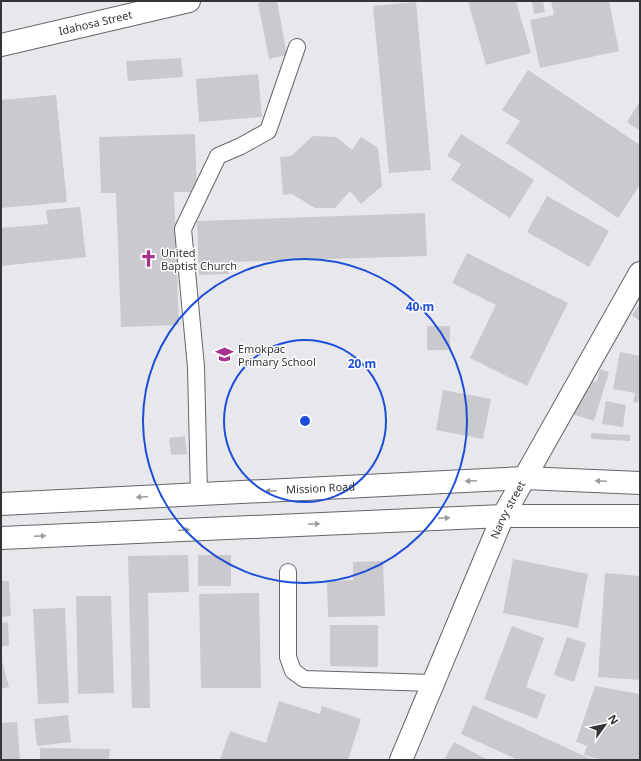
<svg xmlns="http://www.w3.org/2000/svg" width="641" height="761" viewBox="0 0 641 761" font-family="'Noto Sans',sans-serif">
<rect width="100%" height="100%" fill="#e8e8ec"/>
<g fill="#cac9cd">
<path d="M269,1H277L287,55L269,59L258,3Z"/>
<path d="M468,1H516L531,53L486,65Z"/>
<path d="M532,1H543L545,12L534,14Z"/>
<path d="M551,1H609L619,51L540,68L530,20L554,15Z"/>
<path d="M416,2L431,170L389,173L373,6Z"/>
<path d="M181,58L183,77L128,81L126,61Z"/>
<path d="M528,70L640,145V185L618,218L506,143L520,121L502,110Z"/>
<path d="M258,74L262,117L199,122L196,79Z"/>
<path d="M56,95L67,202L1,208V100Z"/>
<path d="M640,101V131L627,122Z"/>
<path d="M195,134L197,192H174L179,325L121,327L116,193H101L99,137Z"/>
<path d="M461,134L534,180L510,218L451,180L461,164L447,156Z"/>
<path d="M313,136L336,137L352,150L361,137L378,148L382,186L361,204L350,191L335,208H315L292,194L283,195L280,157L291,156Z"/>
<path d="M547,196L609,231L589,267L527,232Z"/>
<path d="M80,207L86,257L1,266V228L48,224L46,210Z"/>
<path d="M425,213L427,256L229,262V274L199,275L197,221Z"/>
<path d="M467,253L568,303L527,386L470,358L496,305L452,283Z"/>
<path d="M640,303V321L632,315Z"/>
<rect x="427" y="326" width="23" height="24"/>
<path d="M620,352L640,356V393L638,403L633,402L635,393L613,389Z"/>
<path d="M600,369L609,372L594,421L572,414L583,378L597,382Z"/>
<path d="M443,390L491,399L483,439L436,430Z"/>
<path d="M606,401L626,405L623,427L602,424Z"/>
<path d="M591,433L630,435V441L591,439Z"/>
<path d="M185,436L187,454L171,455L169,438Z"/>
<path d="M188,555L189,592L148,593L150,708H132L128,556Z"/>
<rect x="198" y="555" width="33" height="31"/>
<path d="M513,559L588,574L578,628L503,613Z"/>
<path d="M383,561L385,616L328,617L327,581L353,580V562Z"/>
<path d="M605,573L640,576V680L598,677Z"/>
<path d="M1,581H9L11,616L1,617Z"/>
<path d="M259,593L261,688H201L199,594Z"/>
<path d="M76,596H111L114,693L78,694Z"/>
<path d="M65,608L69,703L38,704L33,609Z"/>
<path d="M8,622L9,646H1V623Z"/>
<path d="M330,625H378V667L330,666Z"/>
<path d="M512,626L544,638L526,687L546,695L537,719L484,699Z"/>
<path d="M567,637L586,643L574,682L554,675Z"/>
<path d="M1,657L9,687L1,689Z"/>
<path d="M595,686L640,694V760H601L584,755L587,746L576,742Z"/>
<path d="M279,701L320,714L322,706L361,719L348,760H220L230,731L266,743Z"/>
<path d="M473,705L593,760H518L461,734Z"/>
<path d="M68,715L71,742L37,746L34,719Z"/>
<path d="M17,722L20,760H1V723Z"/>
<path d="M454,742L488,760H444Z"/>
<path d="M40,748L110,749L109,760H40Z"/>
</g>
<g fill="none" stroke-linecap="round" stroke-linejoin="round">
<defs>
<g id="lane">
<path d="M199,494L196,367L183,229L218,156L241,146L268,131L297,47"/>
<path d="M288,572V657L293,671L304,679L433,683"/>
</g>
<g id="street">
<path id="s1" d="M1,45L189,1"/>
<path id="s2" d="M401,760L503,516L640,273"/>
</g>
<g id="secondary">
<path id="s3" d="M1,504L524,478L640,483"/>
<path d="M1,538L503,516H640"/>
</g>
</defs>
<use href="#lane" stroke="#656568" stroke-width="18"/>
<use href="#street" stroke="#656568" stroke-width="24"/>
<use href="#secondary" stroke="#656568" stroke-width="24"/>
<use href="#lane" stroke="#fff" stroke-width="16"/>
<use href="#street" stroke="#fff" stroke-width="22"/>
<use href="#secondary" stroke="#fff" stroke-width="22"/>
</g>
<defs><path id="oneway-solid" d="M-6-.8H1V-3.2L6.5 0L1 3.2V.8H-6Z"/></defs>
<g fill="#9a9a9a">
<use href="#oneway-solid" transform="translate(471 481) rotate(177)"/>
<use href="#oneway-solid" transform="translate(601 481) rotate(-178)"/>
<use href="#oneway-solid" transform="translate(271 491) rotate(177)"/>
<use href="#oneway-solid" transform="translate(142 497) rotate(177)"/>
<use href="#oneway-solid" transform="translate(444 518) rotate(-3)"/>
<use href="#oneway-solid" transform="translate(314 524) rotate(-3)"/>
<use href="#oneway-solid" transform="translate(184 530) rotate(-3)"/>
<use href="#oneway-solid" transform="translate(40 536) rotate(-3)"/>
</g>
<g fill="none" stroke="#1d4ed8" stroke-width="2">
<circle cx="305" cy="421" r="81"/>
<circle cx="305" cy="421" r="162"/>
</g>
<defs>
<symbol id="church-bare" viewBox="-9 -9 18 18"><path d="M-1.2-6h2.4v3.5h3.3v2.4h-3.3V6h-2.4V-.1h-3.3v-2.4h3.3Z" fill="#a9348e" stroke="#fff" stroke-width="2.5" paint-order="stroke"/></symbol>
<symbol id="school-bare" viewBox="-9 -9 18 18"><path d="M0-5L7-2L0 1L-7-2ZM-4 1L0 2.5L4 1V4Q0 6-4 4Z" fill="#a9348e" stroke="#fff" stroke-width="2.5" paint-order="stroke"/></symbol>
</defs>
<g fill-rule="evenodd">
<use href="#church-bare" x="136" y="246" width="25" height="25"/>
<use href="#school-bare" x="212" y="342" width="25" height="25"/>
</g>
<g text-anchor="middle" stroke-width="3" stroke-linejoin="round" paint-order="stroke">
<g font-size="11" fill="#343536" stroke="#fff">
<text dy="4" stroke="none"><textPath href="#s1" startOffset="97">Idahosa Street</textPath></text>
<text dy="4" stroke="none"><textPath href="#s3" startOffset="320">Mission Road</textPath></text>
<text dy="4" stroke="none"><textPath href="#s2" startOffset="272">Narvy street</textPath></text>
</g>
<g font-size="11" fill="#343536" stroke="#fff" text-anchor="start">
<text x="161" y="257">United<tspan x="161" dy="13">Baptist Church</tspan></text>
<text x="238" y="353">Emokpac<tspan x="238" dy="13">Primary School</tspan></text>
</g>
</g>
<circle cx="305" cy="421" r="6" fill="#1d4ed8" stroke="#fff" stroke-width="2"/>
<g font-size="12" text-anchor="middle" font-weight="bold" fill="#1d4ed8" stroke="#fff" stroke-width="3" stroke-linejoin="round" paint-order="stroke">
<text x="420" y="311">40 m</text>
<text x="362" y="368">20 m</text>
</g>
<rect width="641" height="761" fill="none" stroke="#343536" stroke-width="4"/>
<g transform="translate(605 725) rotate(57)" stroke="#ffffff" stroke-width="3" paint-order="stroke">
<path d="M0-3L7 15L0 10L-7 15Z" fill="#343536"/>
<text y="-6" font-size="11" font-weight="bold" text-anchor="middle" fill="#343536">N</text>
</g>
</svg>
